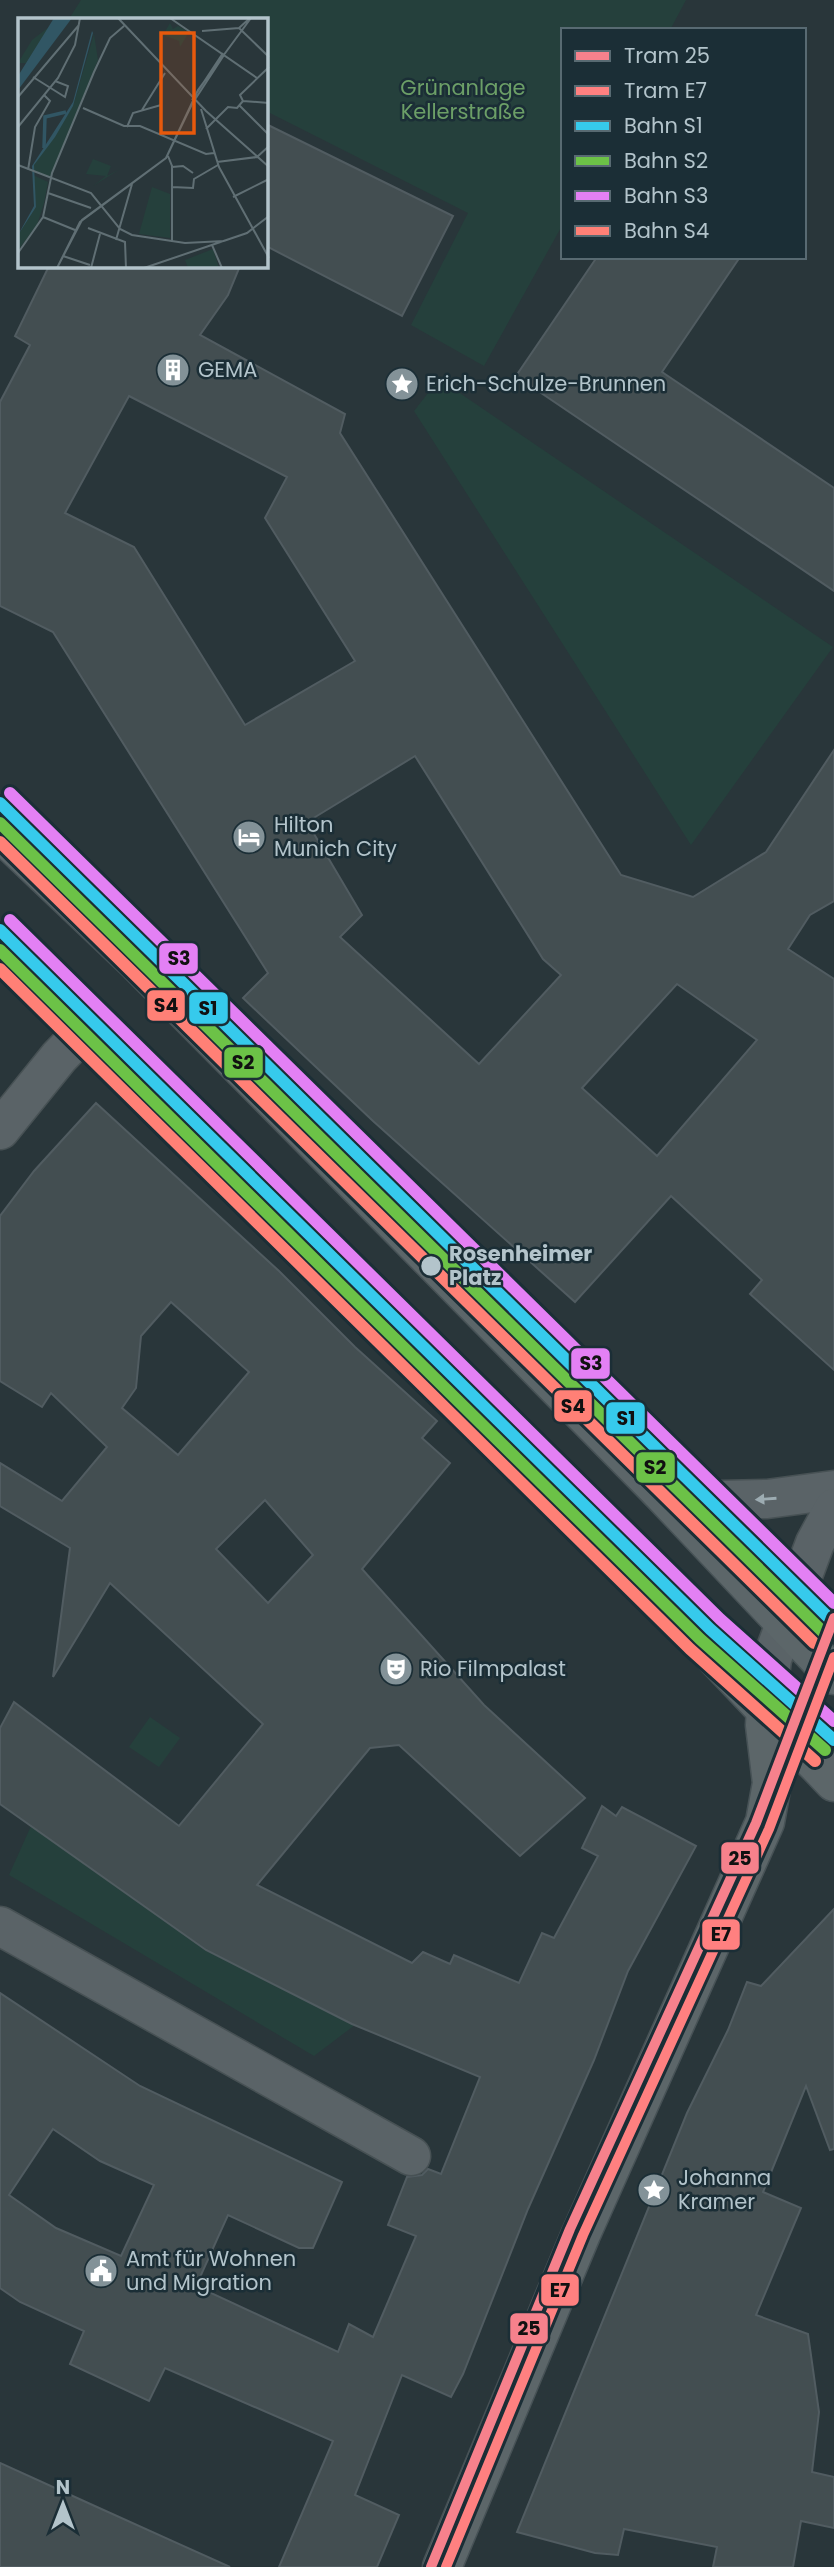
<svg xmlns="http://www.w3.org/2000/svg" width="834" height="2567" viewBox="0 0 834 2567" font-family="Poppins,sans-serif">
<rect width="100%" height="100%" fill="#29363a"/>
<g fill="#25403c">
<path d="M81,0H686L670,30H563V224L484,366L411,325L468,213L266,111V19H69Z"/>
<path d="M439,379L833,647L691,845L414,411Z"/>
<path d="M150,1717L180,1738L159,1767L129,1747Z"/>
<path d="M31,1826L205,1950L355,2025L314,2056L9,1875Z"/>
</g>
<g fill="#434e51" stroke="#515c61" stroke-width="2" fill-rule="evenodd">
<path d="M266,124L453,216L402,316L266,246Z"/>
<path d="M597,257H740L662,372L834,488V591L516,376Z"/>
<path d="M49,266H240L228,295L200,335L345,414L340,433L621,875L693,897L766,852L834,750V901L810,915L788,949L834,979V1370L750,1294L762,1280L671,1196L575,1302L373,1121L243,998L268,973L53,632L0,606V402L30,345L15,336ZM129,396L287,477L265,518L355,661L245,725L134,547L65,513ZM415,756L543,959L561,975L479,1064L340,937L362,915L307,822ZM677,984L757,1040L657,1156L582,1088Z"/>
<path d="M96,1103L279,1271L355,1347L437,1421L422,1438L450,1463L362,1569L484,1705L585,1798L520,1856L399,1745L370,1748L257,1885L412,1963L423,1952L450,1964L454,1955L519,1983L542,1933L554,1938L598,1856L582,1848L602,1806L616,1816L622,1807L696,1846L628,1971L594,2060L528,2209L463,2374L451,2397L402,2375L355,2495L399,2515L377,2567H279L333,2441L165,2368L149,2401L70,2364L84,2331L20,2302L0,2288V1993L140,2086L342,2182L313,2248H299L228,2215L196,2286L338,2352L349,2324L373,2337L416,2236L388,2225L407,2177L422,2175L428,2169L441,2174L480,2077L352,2024L206,1950L0,1804V1728L14,1702L179,1826L263,1724L110,1583L53,1677L70,1548L0,1506V1463L62,1501L107,1447L51,1393L42,1407L0,1381V1216L34,1171ZM171,1302L249,1372L178,1455L122,1408L136,1388L141,1336ZM265,1500L313,1555L268,1603L216,1549ZM53,2129L100,2161L154,2185L121,2256L56,2228L9,2195Z"/>
<path d="M834,1909V2149L830,2150L806,2086L763,2192L801,2208L756,2315L808,2334L819,2412L812,2472L834,2477V2528L801,2521L793,2567H713L717,2547L624,2529L618,2555L595,2553L517,2532L687,2113L728,2030L747,1982L761,1986Z"/>
<path d="M0,2463L97,2507L230,2567H0Z"/>
</g>
<g fill="none" stroke-linecap="round" stroke-linejoin="round">
<defs>
<g id="minor">
<path d="M0,1130L59,1057L86,1029"/>
<path d="M659,1490L721,1500L767,1499L834,1490"/>
<path d="M766,1709L772,1659L815,1543L834,1508"/>
<path d="M814,1761L834,1732"/>
<path d="M0,1926L411,2156"/>
</g>
<g id="major">
<path d="M0,832L138,963L659,1490L834,1675"/>
<path d="M0,943L267,1206L707,1648L834,1782"/>
<path d="M442,2567L581,2234L765,1822L772,1783L765,1725L766,1709"/>
</g>
</defs>
<use href="#minor" stroke="#475154" stroke-width="41"/>
<use href="#major" stroke="#475256" stroke-width="41"/>
<use href="#minor" stroke="#5a6367" stroke-width="38"/>
<use href="#major" stroke="#5c6669" stroke-width="38"/>
<defs>
<g id="rail-1">
<path d="M0,803L834,1623"/>
<path d="M0,930L710,1629L834,1740"/>
</g>
<g id="rail-2">
<path d="M0,823L824,1633"/>
<path d="M0,950L700,1639L825,1750"/>
</g>
<g id="rail-3">
<path d="M10,793L834,1603"/>
<path d="M10,920L720,1619L834,1721"/>
</g>
<g id="rail-4">
<path d="M0,842L814,1643"/>
<path d="M0,969L690,1649L815,1761"/>
</g>
</defs>
<use href="#rail-1" stroke="#1b2e36" stroke-width="18"/>
<use href="#rail-2" stroke="#1b2e36" stroke-width="18"/>
<use href="#rail-3" stroke="#1b2e36" stroke-width="18"/>
<use href="#rail-4" stroke="#1b2e36" stroke-width="18"/>
<use href="#rail-1" stroke="#36caec" stroke-width="12"/>
<use href="#rail-2" stroke="#6cc247" stroke-width="12"/>
<use href="#rail-3" stroke="#e380f4" stroke-width="12"/>
<use href="#rail-4" stroke="#ff8076" stroke-width="12"/>
<defs>
<path id="tram-1" d="M431,2567L570,2229L756,1823L834,1618"/>
<path id="tram-2" d="M446,2567L583,2235L769,1829L834,1657"/>
</defs>
<use href="#tram-1" stroke="#1b2e36" stroke-width="16"/>
<use href="#tram-2" stroke="#1b2e36" stroke-width="16"/>
<use href="#tram-1" stroke="#f6818c" stroke-width="10"/>
<use href="#tram-2" stroke="#ff8080" stroke-width="10"/>
</g>
<defs><path id="oneway-solid" d="M-6-.8H1V-3.2L6.5 0L1 3.2V.8H-6Z" transform="scale(1.75)"/></defs>
<use fill="#9dacb2" href="#oneway-solid" transform="translate(766 1499) rotate(176)"/>
<defs>
<symbol id="building-disc" viewBox="-11 -11 22 22"><circle r="9.5" fill="#839298" stroke="#1b2e36"/><path d="M-4-6H4V6H1V3H-1V6H-4ZM-2.5-4.3h1.7v1.8h-1.7ZM.8-4.3h1.7v1.8H.8ZM-2.5-1h1.7V.8h-1.7ZM.8-1h1.7V.8H.8Z" fill="#fff"/></symbol>
<symbol id="sight-disc" viewBox="-11 -11 22 22"><circle r="9.5" fill="#839298" stroke="#1b2e36"/><path d="M0-6L1.8-2.2L6-1.7L2.9 1.2L3.7 5.4L0 3.3L-3.7 5.4L-2.9 1.2L-6-1.7L-1.8-2.2Z" fill="#fff"/></symbol>
<symbol id="hotel-disc" viewBox="-11 -11 22 22"><circle r="9.5" fill="#839298" stroke="#1b2e36"/><path d="M-6-4.5h1.5V1H6V5H4.5V3h-9V5H-6ZM-4 0a1.8 1.8 0 1 1 3.6 0ZM.5 0V-2.5h3Q6-2.5 6 0Z" fill="#fff"/></symbol>
<symbol id="theatre-disc" viewBox="-11 -11 22 22"><circle r="9.5" fill="#839298" stroke="#1b2e36"/><path d="M-5-5.5Q0-4 5-5.5V0Q5 5 0 6Q-5 5-5 0ZM-3.3-2.5H-1v1.5H-3.3ZM1-2.5H3.3v1.5H1ZM-2.8 1Q0 5.5 2.8 1Z" fill="#fff"/></symbol>
<symbol id="civic-disc" viewBox="-11 -11 22 22"><circle r="9.5" fill="#839298" stroke="#1b2e36"/><path d="M-.6-6.5H3V-4.5H.6V-3L4-1V1h2V6H-6V1h2V-1L-.6-3ZM-1.2 2.5V6h2.4V2.5Z" fill="#fff"/></symbol>
</defs>
<g fill-rule="evenodd">
<use href="#building-disc" x="154" y="351" width="38" height="38"/>
<use href="#sight-disc" x="383" y="365" width="38" height="38"/>
<use href="#hotel-disc" x="230" y="818" width="38" height="38"/>
<use href="#theatre-disc" x="377" y="1650" width="38" height="38"/>
<use href="#sight-disc" x="635" y="2171" width="38" height="38"/>
<use href="#civic-disc" x="82" y="2252" width="38" height="38"/>
</g>
<circle fill="#b3c4cb" stroke="#1b2e36" stroke-width="2.5" cx="431" cy="1266" r="11"/>
<g text-anchor="middle" stroke-width="5" stroke-linejoin="round" paint-order="stroke">
<g font-size="21" fill="#6c9f67" stroke="#1b2e36">
<text x="463" y="95">Grünanlage<tspan x="463" dy="24">Kellerstraße</tspan></text>
</g>
<g font-size="21" fill="#b3c4cb" stroke="#1b2e36" text-anchor="start">
<text x="198" y="377">GEMA</text>
<text x="426" y="391">Erich-Schulze-Brunnen</text>
<text x="274" y="832">Hilton<tspan x="274" dy="24">Munich City</tspan></text>
<text x="420" y="1676">Rio Filmpalast</text>
<text x="678" y="2185">Johanna<tspan x="678" dy="24">Kramer</tspan></text>
<text x="126" y="2266">Amt für Wohnen<tspan x="126" dy="24">und Migration</tspan></text>
</g>
<g font-size="21" font-weight="bold" fill="#b3c4cb" stroke="#1b2e36" text-anchor="start">
<text x="449" y="1261">Rosenheimer<tspan x="449" dy="24">Platz</tspan></text>
</g>
</g>
<g transform="translate(18 18)">
<rect width="250" height="250" fill="#29363a"/>
<path d="M152,5L155,11L160,8L171,14L162,29L161,23L145,17ZM31,9L8,45H0L14,22ZM76,16L80,42L32,159L15,152L16,147L55,88ZM75,141L93,148L89,158L102,151L75,168L88,158L68,156ZM15,157L30,164L26,185L19,207L0,232V217L18,189ZM134,169L152,176V220L121,216ZM195,231L201,250H170L167,242Z" fill="#25403c"/>
<path d="M36,0H54L0,72V58ZM74,13L75,15L55,88L37,119L16,147L18,189L0,217L16,188L14,148L55,84Z" fill="#315664"/>
<path fill="none" stroke="#315664" stroke-width="3.5" d="M26,130L27,99L48,94"/>
<path fill="none" stroke="#606f74" stroke-width="2" d="M100,0L188,93L251,149M152,0L239,60M221,10L251,39M184,13L221,10L232,0M15,59L47,79L50,68L37,63M0,79L61,7M174,82L205,35M176,83L206,37M225,83L222,77L251,49M225,83L251,85M222,88L251,117M65,90L106,108H122L188,136L196,135M183,91L201,149L251,240M124,92L147,55M0,109L40,60L57,27L62,0M109,109L115,95L143,87M188,111L210,89L219,90L225,83M150,138L154,148V224M199,144L239,139L251,128M0,147L73,175L102,211L114,217L167,225L206,223M154,149L165,148L175,155M10,152L17,109L32,83L26,77M154,169L175,170L176,161L200,147M30,175L73,190M215,179L251,161M25,199L57,212M70,210L107,224L108,250M98,222L114,166M194,227L204,250M0,235L25,199L34,155L76,54L92,20L106,8M45,238L72,247M39,250L64,202L148,140L175,84M39,250L62,204L148,140L180,72L233,0M73,250L82,216M126,250L229,215L251,198"/>
<path fill="#e8590c" fill-opacity="0.15" stroke="#e8590c" stroke-width="3.5" d="M143,15H176V115H143Z"/>
<rect width="250" height="250" fill="none" stroke="#b3c4cb" stroke-width="3.5"/>
</g>
<g stroke="#1b2e36" stroke-width="2.5">
<rect x="158" y="942" width="41" height="33" rx="7" fill="#e380f4"/>
<rect x="146" y="989" width="40" height="33" rx="7" fill="#ff8076"/>
<rect x="188" y="991" width="41" height="34" rx="7" fill="#36caec"/>
<rect x="223" y="1046" width="41" height="33" rx="7" fill="#6cc247"/>
<rect x="570" y="1347" width="41" height="33" rx="7" fill="#e380f4"/>
<rect x="553" y="1389" width="40" height="34" rx="7" fill="#ff8076"/>
<rect x="605" y="1401" width="41" height="34" rx="7" fill="#36caec"/>
<rect x="635" y="1451" width="41" height="33" rx="7" fill="#6cc247"/>
<rect x="720" y="1841" width="40" height="34" rx="7" fill="#f6818c"/>
<rect x="701" y="1918" width="40" height="33" rx="7" fill="#ff8080"/>
<rect x="540" y="2273" width="40" height="34" rx="7" fill="#ff8080"/>
<rect x="509" y="2312" width="40" height="33" rx="7" fill="#f6818c"/>
</g>
<g font-size="19" text-anchor="middle" font-weight="bold" fill="#111">
<text x="179" y="965">S3</text>
<text x="166" y="1012">S4</text>
<text x="208" y="1015">S1</text>
<text x="243" y="1069">S2</text>
<text x="591" y="1370">S3</text>
<text x="573" y="1413">S4</text>
<text x="626" y="1425">S1</text>
<text x="655" y="1474">S2</text>
<text x="740" y="1865">25</text>
<text x="721" y="1941">E7</text>
<text x="560" y="2297">E7</text>
<text x="529" y="2335">25</text>
</g>
<rect x="561" y="28" width="245" height="231" fill="#1b2e36" stroke="#586a72" stroke-width="2"/>
<rect x="575" y="51" width="35" height="10" fill="#f6818c" stroke="#586a72" stroke-width="2"/>
<text x="624" y="63" font-size="21" fill="#b3c4cb">Tram 25</text>
<rect x="575" y="86" width="35" height="10" fill="#ff8080" stroke="#586a72" stroke-width="2"/>
<text x="624" y="98" font-size="21" fill="#b3c4cb">Tram E7</text>
<rect x="575" y="121" width="35" height="10" fill="#36caec" stroke="#586a72" stroke-width="2"/>
<text x="624" y="133" font-size="21" fill="#b3c4cb">Bahn S1</text>
<rect x="575" y="156" width="35" height="10" fill="#6cc247" stroke="#586a72" stroke-width="2"/>
<text x="624" y="168" font-size="21" fill="#b3c4cb">Bahn S2</text>
<rect x="575" y="191" width="35" height="10" fill="#e380f4" stroke="#586a72" stroke-width="2"/>
<text x="624" y="203" font-size="21" fill="#b3c4cb">Bahn S3</text>
<rect x="575" y="226" width="35" height="10" fill="#ff8076" stroke="#586a72" stroke-width="2"/>
<text x="624" y="238" font-size="21" fill="#b3c4cb">Bahn S4</text>
<g transform="translate(63 2504)" stroke="#1b2e36" stroke-width="5" paint-order="stroke">
<path d="M0-5L12 26L0 18L-12 26Z" fill="#b3c4cb"/>
<text y="-10" font-size="19" font-weight="bold" text-anchor="middle" fill="#b3c4cb">N</text>
</g>
</svg>
